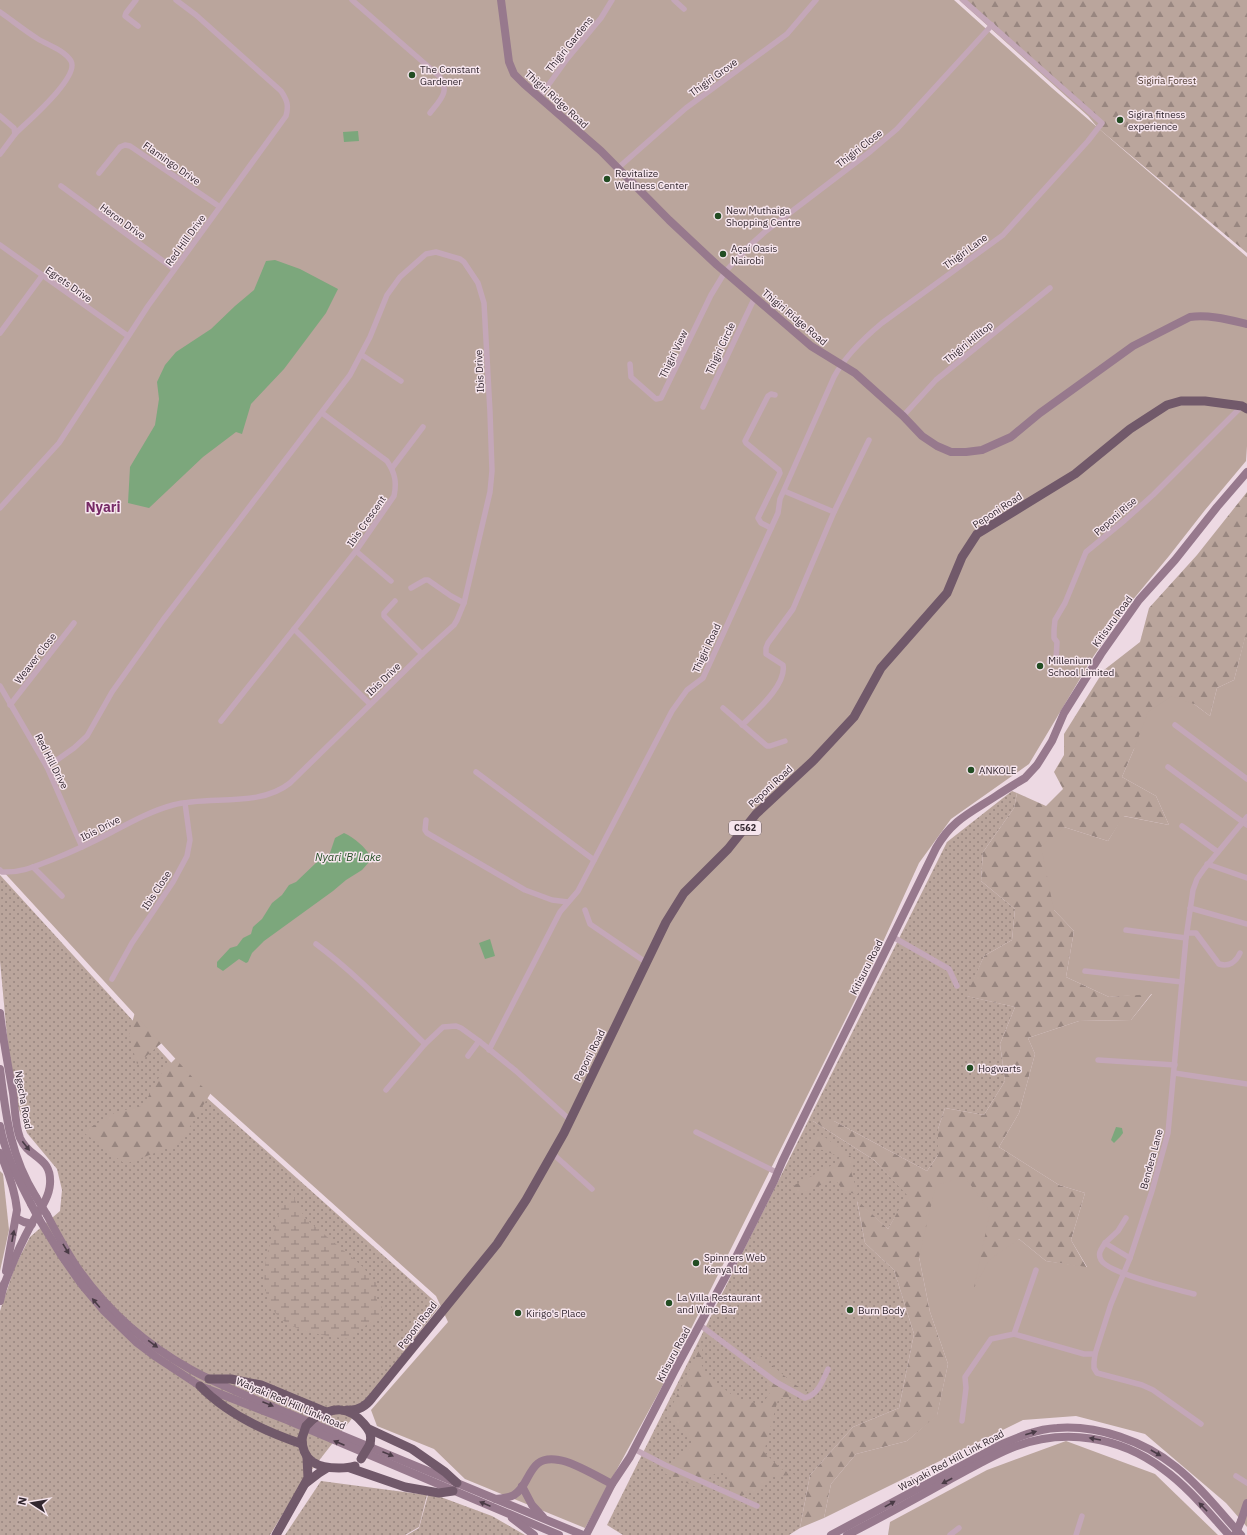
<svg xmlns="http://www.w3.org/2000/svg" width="1247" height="1535" viewBox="0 0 1247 1535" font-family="'IBM Plex Sans',sans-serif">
<defs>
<pattern id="grass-dots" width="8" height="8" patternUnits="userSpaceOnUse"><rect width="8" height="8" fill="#baa59c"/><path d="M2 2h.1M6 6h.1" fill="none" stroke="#988680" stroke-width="1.8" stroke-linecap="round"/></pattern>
<pattern id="forest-firs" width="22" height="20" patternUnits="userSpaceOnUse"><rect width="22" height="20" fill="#baa59c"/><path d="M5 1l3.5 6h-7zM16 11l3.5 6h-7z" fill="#988680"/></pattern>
<pattern id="wetland-marsh" width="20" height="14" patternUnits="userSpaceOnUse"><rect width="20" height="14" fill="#baa59c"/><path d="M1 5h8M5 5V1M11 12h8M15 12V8" fill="none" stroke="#988680"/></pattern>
</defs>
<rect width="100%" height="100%" fill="#edd9e3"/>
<g fill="url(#grass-dots)">
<path d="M1012,791L1017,793L1014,808L983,852L981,881L1015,909L1012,940L984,956L967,996L1015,1007L1000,1044L1005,1081L984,1115L945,1108L938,1129V1155L927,1171L834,1121H813L874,1160L908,1195L888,1229L857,1201L865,1243L894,1270L914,1334L899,1408L853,1427L810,1475L800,1528L789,1535H623L607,1525L947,842Z"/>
<path d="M0,875L187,1080L440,1306L303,1481L270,1535H0V1311L15,1266L30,1237L60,1211L62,1190L57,1169L27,1133L16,1101L10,1068L0,961Z"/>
<path d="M321,1481L427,1495L419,1527L405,1535H285Z"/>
<path d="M428,1495L438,1496L492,1516L525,1535H407L419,1528Z"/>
</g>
<g fill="url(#forest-firs)">
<path d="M959,0H1247V253L1098,128L1088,116Z"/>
<path d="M1247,492V639L1245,638L1234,680L1217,688L1210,716L1194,704L1134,749L1122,777L1156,796L1169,825L1124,816L1108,841L1064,827L1054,910L1074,931L1066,977L1109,997L1152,993L1131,1020L1079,1021L1028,1038L1035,1054L1019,1113L999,1147L1059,1185L1085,1193L1071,1240L1087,1268L1046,1261L1019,1239L973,1290L919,1257L930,1312L948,1364L937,1416L907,1441L856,1454L831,1484L824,1518L800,1528L810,1475L853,1427L899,1408L914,1334L894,1270L865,1243L857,1200L888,1229L907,1195L874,1160L813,1121H834L927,1171L938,1155V1129L945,1108L984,1115L1005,1081L1000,1044L1015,1007L966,996L984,956L1012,940L1015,909L981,881L983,852L1014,808L1017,793L1046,806L1063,789L1054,772L1064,755V734L1104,670L1140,642L1149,608L1197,555Z"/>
<path d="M136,1008L170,1036L137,1064L129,1035Z"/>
<path d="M199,1035L222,1075L179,1144L125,1164L83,1132L116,1112L143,1106L162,1072Z"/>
<path d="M818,1132L854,1159L851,1171L858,1194L844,1192L835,1179L797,1195L789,1188L836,1163L840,1157L823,1150L806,1149Z"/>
<path d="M703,1342L701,1364L709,1377L736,1398L762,1405L771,1391L753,1349L794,1384L809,1393L778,1399L764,1452L781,1469L795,1475L770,1476L755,1491L729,1500L730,1477L723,1468L696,1487L664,1473L696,1442L668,1414Z"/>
</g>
<path fill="url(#wetland-marsh)" d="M293,1195L297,1205L306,1219L362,1266L377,1284V1301L381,1304L382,1309L376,1320L357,1330L349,1339C331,1337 306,1333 290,1325C260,1309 261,1272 270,1244C274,1233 276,1219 281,1209C284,1204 289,1199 293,1195Z"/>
<g fill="#baa59c">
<path d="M0,0H954L1052,88L1247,257V446L1246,461L1205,510L1169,556L1131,602L1093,657L1029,764L951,819L919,863L872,966L665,1381L585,1528L465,1479L434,1449L377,1426L371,1410L448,1322L436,1296L195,1080L0,868Z"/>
<path d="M1245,637L1247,639V1527L1226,1503L1145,1434L1076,1416L1023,1420L824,1518L831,1484L856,1454L907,1441L937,1415L948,1364L930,1312L919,1257L936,1185L965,1177L990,1212L974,1288L989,1260L1019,1239L1046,1261L1087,1267L1071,1240L1085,1193L1059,1185L999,1147L1019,1113L1035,1054L1028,1038L1079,1021L1131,1020L1152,994L1109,997L1066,977L1074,931L1054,910L1041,847L1064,827L1108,841L1123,816L1169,825L1156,796L1122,777L1134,749L1148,712L1172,696L1194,704L1210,716L1217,688L1234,680Z"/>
<path d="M0,1171L3,1174L9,1230L0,1271Z"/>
<path d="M1066,1441L1155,1474L1218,1535H888L890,1522L987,1470Z"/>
</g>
<g fill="#7ca77c">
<path d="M358,131L359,141L344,142L343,132Z"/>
<path d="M275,260L300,269L338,289L326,313L284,369L251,404L242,434L236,432L203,457L149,508L128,503L130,467L155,425L159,399L157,382L165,365L176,352L211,329L235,306L254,290L266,261Z"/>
<path d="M344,833C355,838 365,847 371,857L369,862L362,870L346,880L333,891L264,941L252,953L248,962L246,963L239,959L223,971L217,967V962L230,948L237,946L243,938L251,934L253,927L262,919L272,903L282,895L289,885L296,882L318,861L326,858L330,853L335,838Z"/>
<path d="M490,939L495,956L485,959L479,943Z"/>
<path d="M1116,1127L1122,1128L1123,1133L1120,1137L1114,1143L1111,1140Z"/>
</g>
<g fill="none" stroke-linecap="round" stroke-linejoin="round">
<g stroke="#c4a7b8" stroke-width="5.5">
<path d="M136,0L126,13L125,16L138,26"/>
<path d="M352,0L439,76C451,91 440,100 430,113"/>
<path d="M674,0L684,9"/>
<path d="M0,12C13,21 25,31 38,39C48,45 64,50 71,61C80,77 27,122 15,134"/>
<path d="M539,98L567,59L601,18L612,0"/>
<path d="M0,116L14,128L15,134L0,154"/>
<path d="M618,168L686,108L787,34L816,0"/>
<path d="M99,173L120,147L125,145L130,146L220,207"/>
<path d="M61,186L174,269"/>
<path d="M0,245L128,336"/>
<path d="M0,333L42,276"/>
<path d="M362,355L401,381"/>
<path d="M630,364L631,377L656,399L661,398L711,295L725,272L748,247L766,231L871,151L897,129L992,25"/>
<path d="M703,407L755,297"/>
<path d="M903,416L936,380L1050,288"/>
<path d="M392,468L423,427"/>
<path d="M784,491L834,512"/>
<path d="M0,508L59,443L148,306L286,116C289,105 287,100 281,91L196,15L176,0"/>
<path d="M771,528L761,523L758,518L780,473L779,470L746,443L745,441L768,396L771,394L775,395"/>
<path d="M356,551L391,581"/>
<path d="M411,588L425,580H428L451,596L464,603"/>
<path d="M395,601L384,613V616L422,654"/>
<path d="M294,629L370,704"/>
<path d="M1049,662L1056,659L1057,642L1054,638V630L1055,620L1065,603L1086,552L1125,520L1153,495L1242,406"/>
<path d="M0,686L47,767L82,847"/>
<path d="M10,705L74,623"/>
<path d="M723,708L767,746H770L785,741"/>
<path d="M221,721L356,551L394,496C397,482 395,473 387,461L322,413"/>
<path d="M742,725C755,712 787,685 783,665L766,654V648L768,643L793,609L834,512L869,440"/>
<path d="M1175,725L1247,779"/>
<path d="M1168,767L1247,825"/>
<path d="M476,772L594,860"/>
<path d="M426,820L425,830L427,833L525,890L552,900L568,902"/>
<path d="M1182,826L1218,852"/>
<path d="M1207,864L1247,878"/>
<path d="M33,867L62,896"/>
<path d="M0,870L2,872C21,873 36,866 54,859C74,851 93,842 112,832C131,822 151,811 173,805C209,795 259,808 290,783L422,654L454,625L457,620L464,603L490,492L492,471L490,412L484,303L478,283L464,262L460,259L436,252L426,254L400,277L387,295L370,337L350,375L163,620L112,692L87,736L74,748L47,767"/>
<path d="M1190,908L1247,924"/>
<path d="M585,910L590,924L647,963"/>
<path d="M1126,930L1186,938"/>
<path d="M1187,933H1196L1219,964C1229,967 1236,962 1240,953"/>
<path d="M893,937L949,969L957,986"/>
<path d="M316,944C355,973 390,1010 425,1044"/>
<path d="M1085,971L1182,982"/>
<path d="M112,979L132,943L173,882L187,856L190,840L185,803"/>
<path d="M489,1050L560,912L578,891L672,711L687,690L703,678L778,513L780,499L834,377C845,356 864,338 882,323L1003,235L1088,141L1102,123L963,0"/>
<path d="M468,1056L479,1041"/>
<path d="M1098,1060L1175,1065"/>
<path d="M1174,1073L1247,1084"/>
<path d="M386,1090L425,1044L443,1027L456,1026L461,1028L479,1041L516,1071L570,1120"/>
<path d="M696,1132L778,1173"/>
<path d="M552,1153L592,1189"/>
<path d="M1126,1218L1118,1231L1105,1243L1130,1258"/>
<path d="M1105,1243C1102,1248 1097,1253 1101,1260C1109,1274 1176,1289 1194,1294"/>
<path d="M700,1325L776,1382L805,1398C818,1395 823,1380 828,1369"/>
<path d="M1014,1334L1084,1354H1095"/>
<path d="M962,1421L966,1388L965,1377L991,1339L1014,1334L1036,1270"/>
<path d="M1201,1424L1153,1390L1142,1385L1097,1373L1094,1368V1362L1095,1354L1111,1304L1130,1258L1152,1191L1168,1133L1186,938L1193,890L1197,879L1204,869L1247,817"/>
<path d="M634,1449L665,1465L757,1506"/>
<path d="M1236,1476L1247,1483"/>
<path d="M950,1535L959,1528"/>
<path d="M1076,1535L1082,1516"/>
</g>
<g stroke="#97798d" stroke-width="8">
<path d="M501,0L509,62L514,74L524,84L601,151L669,220L717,265L811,346L855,373L903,416L922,436L937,446L951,452H966L982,450L1011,437L1040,413L1133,346L1190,317C1208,314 1230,320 1247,324"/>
<path d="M0,1013C3,1040 8,1066 13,1093C15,1108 15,1125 20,1138C29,1159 52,1156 50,1184C49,1199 38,1212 31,1225C20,1245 11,1266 3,1288"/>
<path d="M0,1069C6,1117 10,1155 36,1197"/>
<path d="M0,1126C5,1154 18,1179 31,1204"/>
<path d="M0,1153C8,1171 15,1190 17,1210L6,1271"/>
<path d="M47,1215C57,1234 67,1253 79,1270C108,1311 147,1345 190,1369C211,1381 234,1390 256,1400L583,1535"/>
<path d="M16,1218L24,1222L32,1224"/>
<path d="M39,1219L61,1255L82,1285L104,1311L136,1342L156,1357L200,1386L287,1420L559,1535"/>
<path d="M0,1301L4,1284"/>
<path d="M522,1486L532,1505L543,1517"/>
<path d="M496,1499C502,1498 509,1498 514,1495C532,1484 527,1454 559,1460C574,1462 598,1477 612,1484"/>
<path d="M512,1518L534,1535"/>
<path d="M1241,1521L1247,1503"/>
<path d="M586,1535L612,1484L630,1457L675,1370L733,1263L774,1181L782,1162C832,1057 885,953 936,848C952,820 970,813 996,796C1005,790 1015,784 1025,778L1037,765L1052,741L1064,713L1101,654L1139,600L1175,560L1217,507L1247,472"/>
<path d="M831,1535L1000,1445C1018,1437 1037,1429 1057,1428C1098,1425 1144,1441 1176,1467C1200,1486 1220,1512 1241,1535"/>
<path d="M847,1535C882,1517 915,1499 949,1480C970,1469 991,1456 1014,1447C1064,1428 1119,1436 1163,1469C1188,1487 1208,1512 1229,1535"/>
</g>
<g stroke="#71596a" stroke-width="9">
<path d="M209,1379H231L261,1385L326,1412"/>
<path d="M200,1386C227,1414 266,1432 302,1444"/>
<path d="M347,1410C357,1411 366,1406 372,1398L497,1244L526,1200L564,1133L666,922L684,893L728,849L756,814L813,761L854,717L881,668L947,593L962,557L977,534L1075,474L1130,429L1167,405L1181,401H1205L1242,406L1247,409"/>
<path d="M313,1419C333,1407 348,1405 364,1424C370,1431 372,1435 370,1444"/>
<path d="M369,1429L412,1449L445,1472L457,1483"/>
<path d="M302,1438C302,1462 318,1468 339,1468C345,1468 349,1468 355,1466"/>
<path d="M350,1468L405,1487L439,1493L453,1491"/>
<path d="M306,1483L319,1473L327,1468"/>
<path d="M276,1535L308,1478L307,1457"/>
</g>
<g stroke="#97798d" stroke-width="8">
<path d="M36,1197L47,1215"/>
<path d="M31,1204L39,1219"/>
<path d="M1235,1535L1241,1521"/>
</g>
<g stroke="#71596a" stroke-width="9">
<path d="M302,1438L306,1426L313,1419"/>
<path d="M361,1459L370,1444"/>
</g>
</g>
<defs><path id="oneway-solid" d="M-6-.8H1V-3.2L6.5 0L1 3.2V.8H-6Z"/></defs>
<g fill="#4a3b46">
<use href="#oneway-solid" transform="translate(26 1146) rotate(52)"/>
<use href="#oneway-solid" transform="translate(13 1236) rotate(-79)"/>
<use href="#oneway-solid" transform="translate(66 1249) rotate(59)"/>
<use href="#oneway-solid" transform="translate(96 1303) rotate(-130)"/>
<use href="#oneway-solid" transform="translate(153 1344) rotate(36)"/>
<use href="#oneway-solid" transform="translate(268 1404) rotate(22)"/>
<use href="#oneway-solid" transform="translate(1031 1433) rotate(-17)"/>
<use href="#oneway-solid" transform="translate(1095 1439) rotate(-170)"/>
<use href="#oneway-solid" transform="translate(339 1443) rotate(-157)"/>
<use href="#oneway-solid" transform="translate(1156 1453) rotate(30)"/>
<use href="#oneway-solid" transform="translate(388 1454) rotate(22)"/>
<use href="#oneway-solid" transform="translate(947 1481) rotate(152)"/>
<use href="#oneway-solid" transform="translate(485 1504) rotate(-157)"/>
<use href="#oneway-solid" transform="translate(890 1504) rotate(-29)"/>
<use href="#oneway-solid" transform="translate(1203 1507) rotate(-134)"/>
</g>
<g fill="#224d23" stroke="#f6e5ed" stroke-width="1.5">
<circle cx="412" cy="75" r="4"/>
<circle cx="1120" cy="120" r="4"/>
<circle cx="607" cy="179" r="4"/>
<circle cx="718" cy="216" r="4"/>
<circle cx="723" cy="254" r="4"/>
<circle cx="1040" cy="666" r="4"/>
<circle cx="971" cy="770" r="4"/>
<circle cx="970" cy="1068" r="4"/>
<circle cx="696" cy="1263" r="4"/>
<circle cx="669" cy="1303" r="4"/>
<circle cx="850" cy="1310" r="4"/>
<circle cx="518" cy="1313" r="4"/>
</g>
<g text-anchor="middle" stroke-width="3" stroke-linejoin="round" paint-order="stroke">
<rect fill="#f6e5ed" stroke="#6c5f67" stroke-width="1" x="729" y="821" width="32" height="14" rx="3"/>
<g font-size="9" font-weight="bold" fill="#31262e">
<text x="745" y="831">C562</text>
</g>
<g font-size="10" fill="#31262e" stroke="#f6e5ed">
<text transform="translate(569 44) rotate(-51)" y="4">Thigiri Gardens</text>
<text transform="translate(713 77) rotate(-36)" y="4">Thigiri Grove</text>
<text transform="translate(557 99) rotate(42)" y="4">Thigiri Ridge Road</text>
<text transform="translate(859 148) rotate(-38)" y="4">Thigiri Close</text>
<text transform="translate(172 163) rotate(35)" y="4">Flamingo Drive</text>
<text transform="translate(123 221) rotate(36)" y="4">Heron Drive</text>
<text transform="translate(185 240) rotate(-54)" y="4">Red Hill Drive</text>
<text transform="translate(965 251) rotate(-36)" y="4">Thigiri Lane</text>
<text transform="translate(69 284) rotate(35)" y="4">Egrets Drive</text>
<text transform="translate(795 317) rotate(40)" y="4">Thigiri Ridge Road</text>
<text transform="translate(968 342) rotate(-39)" y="4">Thigiri Hilltop</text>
<text transform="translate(720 348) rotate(-65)" y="4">Thigiri Circle</text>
<text transform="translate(673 354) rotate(-64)" y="4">Thigiri View</text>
<text transform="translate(479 371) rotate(-93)" y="4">Ibis Drive</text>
<text transform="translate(997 510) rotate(-33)" y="4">Peponi Road</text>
<text transform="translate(1115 516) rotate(-41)" y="4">Peponi Rise</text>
<text transform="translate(366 521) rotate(-55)" y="4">Ibis Crescent</text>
<text transform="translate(1112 621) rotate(-54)" y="4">Kitisuru Road</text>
<text transform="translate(706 648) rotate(-65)" y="4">Thigiri Road</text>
<text transform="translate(35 658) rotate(-52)" y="4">Weaver Close</text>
<text transform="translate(383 679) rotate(-44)" y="4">Ibis Drive</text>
<text transform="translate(52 761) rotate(63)" y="4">Red Hill Drive</text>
<text transform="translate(770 786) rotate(-43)" y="4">Peponi Road</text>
<text transform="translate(100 828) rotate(-27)" y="4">Ibis Drive</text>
<text transform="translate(156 890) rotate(-57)" y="4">Ibis Close</text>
<text transform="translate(866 967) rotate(-63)" y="4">Kitisuru Road</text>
<text transform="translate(589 1055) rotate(-63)" y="4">Peponi Road</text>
<text transform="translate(24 1100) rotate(80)" y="4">Ngecha Road</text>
<text transform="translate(1151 1159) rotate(-75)" y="4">Bendera Lane</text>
<text transform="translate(417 1325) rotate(-52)" y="4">Peponi Road</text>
<text transform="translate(673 1354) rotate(-62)" y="4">Kitisuru Road</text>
<text transform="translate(291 1403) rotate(23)" y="4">Waiyaki Red Hill Link Road</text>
<text transform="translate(951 1460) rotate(-28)" y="4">Waiyaki Red Hill Link Road</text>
</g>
<g font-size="10" fill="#31262e" stroke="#f6e5ed" text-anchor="start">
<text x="420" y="73">The Constant<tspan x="420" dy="12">Gardener</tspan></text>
<text x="1128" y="118">Sigira fitness<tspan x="1128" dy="12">experience</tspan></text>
<text x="615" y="177">Revitalize<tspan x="615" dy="12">Wellness Center</tspan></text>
<text x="726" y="214">New Muthaiga<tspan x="726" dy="12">Shopping Centre</tspan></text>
<text x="731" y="252">Açaí Oasis<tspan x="731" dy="12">Nairobi</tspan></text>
<text x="1048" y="664">Millenium<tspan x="1048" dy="12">School Limited</tspan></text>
<text x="979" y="774">ANKOLE</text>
<text x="978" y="1072">Hogwarts</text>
<text x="704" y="1261">Spinners Web<tspan x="704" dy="12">Kenya Ltd</tspan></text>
<text x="677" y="1301">La Villa Restaurant<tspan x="677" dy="12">and Wine Bar</tspan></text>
<text x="858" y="1314">Burn Body</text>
<text x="526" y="1317">Kirigo's Place</text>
</g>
<g font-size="10" fill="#4c382d" stroke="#f6e5ed">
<text x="1167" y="84">Sigiria Forest</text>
</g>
<g font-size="11" font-style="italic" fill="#224d23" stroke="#f6e5ed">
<text x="348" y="861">Nyari 'B' Lake</text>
</g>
<g font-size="14" font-weight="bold" fill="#762a66" stroke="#f6e5ed">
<text x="103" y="512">Nyari</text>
</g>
</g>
<g transform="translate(32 1503) rotate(282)" stroke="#f6e5ed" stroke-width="3" paint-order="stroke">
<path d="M0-3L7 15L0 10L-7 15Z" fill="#31262e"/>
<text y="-6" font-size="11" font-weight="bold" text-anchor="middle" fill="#31262e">N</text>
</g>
</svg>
